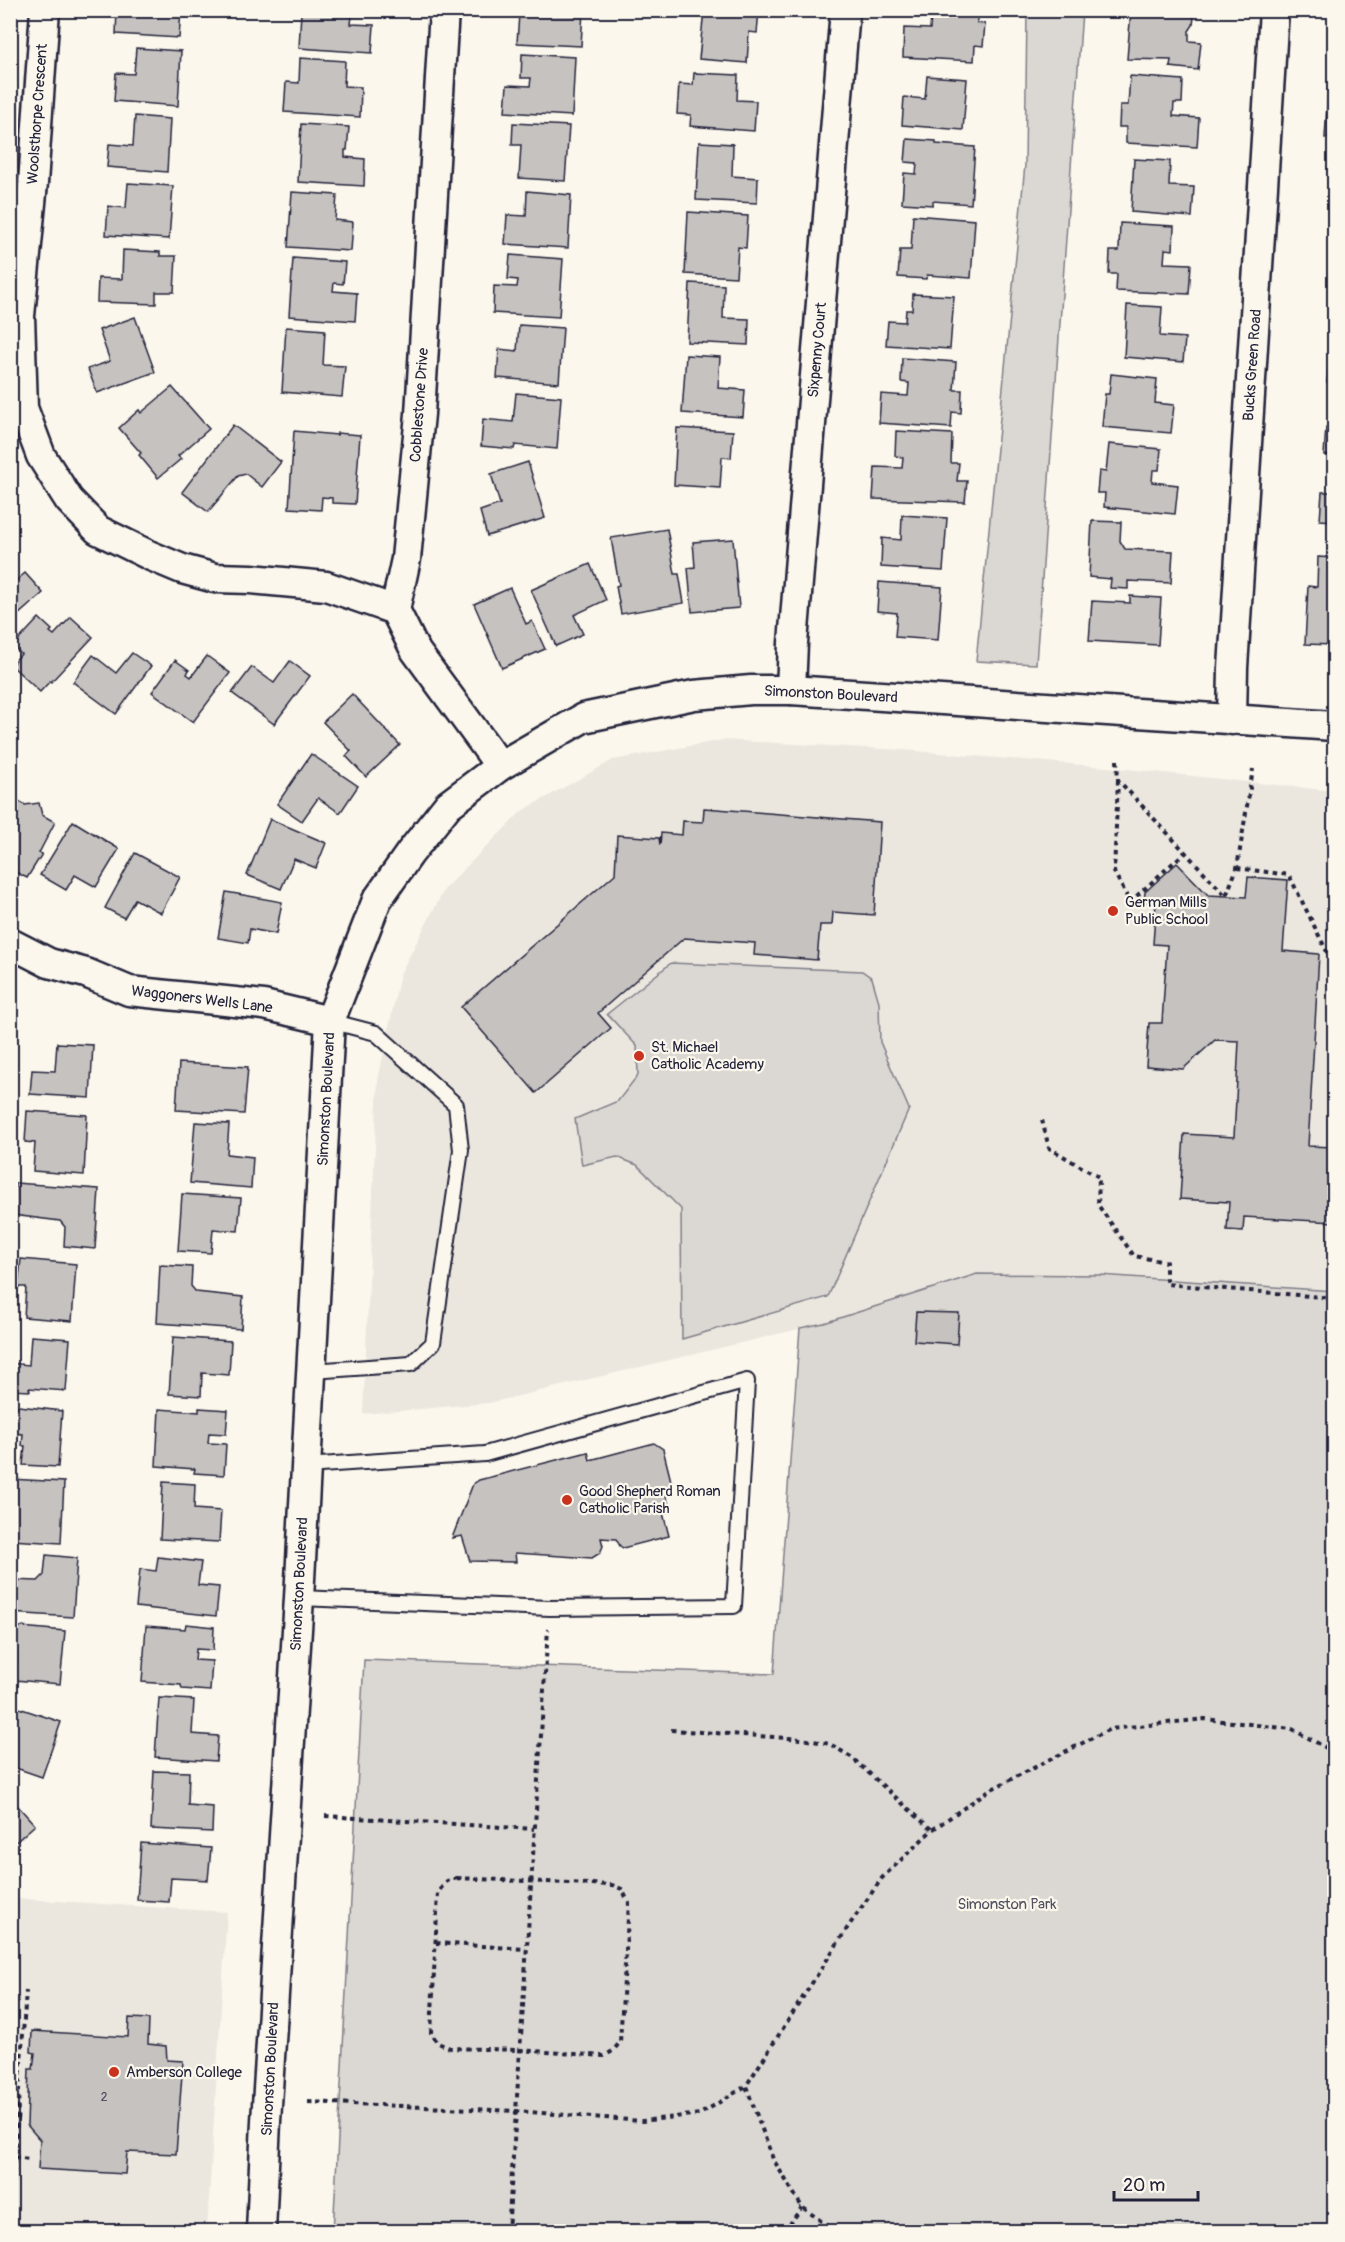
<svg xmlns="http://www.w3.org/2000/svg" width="1345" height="2242" viewBox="0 0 1345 2242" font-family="Pangolin,sans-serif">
<rect width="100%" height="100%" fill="#fbf7ec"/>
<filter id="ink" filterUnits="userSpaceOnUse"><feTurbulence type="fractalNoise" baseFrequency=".0167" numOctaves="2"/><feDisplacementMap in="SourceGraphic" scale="12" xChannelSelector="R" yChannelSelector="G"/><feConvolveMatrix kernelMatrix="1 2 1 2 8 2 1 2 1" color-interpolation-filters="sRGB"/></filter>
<g filter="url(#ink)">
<g fill="#ebe7df">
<path d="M723,740L903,750L1118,768L1334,791V1291L1100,1275L977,1274L824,1323L489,1403L363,1414L378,1080L400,974L445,888L522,811L613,760Z"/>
<path d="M10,1898L227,1912L207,2231H11Z"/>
</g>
<g fill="#dbd8d3" stroke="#7e7d87" stroke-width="1.5">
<path d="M1027,11H1082L1036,664L976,661L1025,165Z"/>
<path d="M671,963L862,971L872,978L879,1002L880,1042L909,1109L828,1297L682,1339L681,1209L637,1165L617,1157L582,1165L575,1119L618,1101L638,1075L637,1046L607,1014Z"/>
<path d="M977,1274L1100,1275L1334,1291V2231L333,2232L364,1660L774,1674L800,1328L824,1323Z"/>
</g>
<g fill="#c6c2c0" stroke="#22223b" stroke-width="1.5">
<path d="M117,10H181L179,38L116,34Z"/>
<path d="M308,10H361V16H352L351,24L374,25L372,53L299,48L301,12L308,13Z"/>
<path d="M533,10H583L581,46L517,43L519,14H533Z"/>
<path d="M704,10H759L757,33L749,32L747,63L699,59Z"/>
<path d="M925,10H977V23L985,24L983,46L975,45L974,61L903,57L904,28L930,29L931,16L924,15Z"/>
<path d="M1131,10L1188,11L1194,17L1193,25L1189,31V41L1201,42L1198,70L1170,67L1171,60L1127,59Z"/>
<path d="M136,48L181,51L178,106L114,101L116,73L134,74Z"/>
<path d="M522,54L575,57L572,116L505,112L507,85L530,86L531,78H521Z"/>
<path d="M300,58L345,61L344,86L361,87L360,117L284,112L286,82L299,83Z"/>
<path d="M694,73L738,75L737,100L756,101L754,131L690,126L691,115L677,114L679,84L693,85Z"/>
<path d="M927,76L967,79L963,130L902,125L904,97L925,99Z"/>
<path d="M1130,76L1183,80L1182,103H1174L1173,116L1199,118L1197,147L1126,143V127H1119L1120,105H1128Z"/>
<path d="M1328,90L1334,91V138H1325Z"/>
<path d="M135,116L170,119L167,172L107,167L109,144L133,146Z"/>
<path d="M513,123L569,126L565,181L519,178L521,145H512Z"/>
<path d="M301,124L349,127L347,150H345V157L365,159L364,186L298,182Z"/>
<path d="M907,139L936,141V144L975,147L971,204L933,201V205L902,203L904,173L916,174L917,163L905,162Z"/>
<path d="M699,142L733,144L732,176L758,178L757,203L696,200Z"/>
<path d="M1134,159L1170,161L1169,186L1194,187L1192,217L1131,212Z"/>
<path d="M128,183L173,186L169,239L106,235L108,206L126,208Z"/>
<path d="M527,191L571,195L568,248L505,244L507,215L526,216Z"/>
<path d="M292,192L337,195L335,220L353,222L351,251L288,247Z"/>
<path d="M688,212L748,216L746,248L738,247L736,277L685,274Z"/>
<path d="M913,215L975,220L971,278L927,275L926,279L898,277L900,250H911Z"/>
<path d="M1120,223L1174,226L1173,250L1165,249L1164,263L1191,264L1189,294L1116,291L1117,274H1109L1110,251H1119Z"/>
<path d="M123,250L160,252V256H176L174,292H156V304L97,302L98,278L122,279Z"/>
<path d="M510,255L563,259L559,317L493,313L494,286L517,287L518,280L508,279Z"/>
<path d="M293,258L345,262L343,284L334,283L333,291L357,293L355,321L289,316Z"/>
<path d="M690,283L724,285L723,318L749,319L748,345L687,342Z"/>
<path d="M913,294L954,296L950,349L886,345L888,321L905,322L906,310H912Z"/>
<path d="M1127,305L1162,307L1160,336L1185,338L1183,362L1124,357Z"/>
<path d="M135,317L155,372L97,393L88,369L110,361L99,330Z"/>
<path d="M519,325L563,328L559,383L497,378L499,349L517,351Z"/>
<path d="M286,327L325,330L323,365L345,366L342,397L282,392Z"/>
<path d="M1330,354H1334V382H1327Z"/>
<path d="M686,355L720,357L718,388L745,390L743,417L682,413Z"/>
<path d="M902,358L956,362L954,390H962L961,413L952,412L951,428L879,423L881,394L908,396L909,383L901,382Z"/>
<path d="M1111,374L1157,379L1155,403L1174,405L1171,433L1102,427L1105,394H1109Z"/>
<path d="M172,387L209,429L178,456L181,459L158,478L139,455L141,453L119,428L139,410L141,413Z"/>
<path d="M516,393L561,397L557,449L515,445L514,449L481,446L483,419L513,422Z"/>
<path d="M233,425L281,462L262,487L246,474L238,476L208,512L182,492Z"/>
<path d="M1326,427L1334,428V456L1324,455Z"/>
<path d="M677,428L733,431L731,458L722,457L720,488L674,485Z"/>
<path d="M294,431L337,435V433L360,435L355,504L332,503V498L322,497L321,510L289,508Z"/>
<path d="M896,431L952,434L951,463H959L957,481H967L965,502L873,499L875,467L902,468L903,457L895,456Z"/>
<path d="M1109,444L1161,449L1159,470H1153L1152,482L1178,485L1175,514L1104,507L1105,493H1097L1099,471L1106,472Z"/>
<path d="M528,462L545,518L487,536L480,511L500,504L491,474Z"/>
<path d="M1322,492H1334V521L1320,520Z"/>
<path d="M902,515L947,518L943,571L881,567L882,538L901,540Z"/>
<path d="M1092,521L1121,522L1120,541L1125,549L1173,551L1171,583L1128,581V589L1110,588L1111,579L1089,577Z"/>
<path d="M667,529L675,574H679L684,603L621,614L616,586L619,585L611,538Z"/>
<path d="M733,539L739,608L692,612L688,568L695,567L693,542Z"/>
<path d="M1318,557L1334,558V645L1305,644L1308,586L1317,587Z"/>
<path d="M590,564L606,600L574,615L583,634L556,646L531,590Z"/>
<path d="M25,573L43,593L10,622V586Z"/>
<path d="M879,582L942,587L938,640L895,637L897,613L877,611Z"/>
<path d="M510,588L526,624L532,621L545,649L502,668L474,604Z"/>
<path d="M1130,596L1161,598L1158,645L1089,641L1092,601L1130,603Z"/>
<path d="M71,617L93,637L51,682L50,681L40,692L11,665L21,654L13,646L39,618L52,630L50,632L54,635Z"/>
<path d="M132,653L151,666L116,714L73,682L93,655L116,673Z"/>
<path d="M207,656L230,673L193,722L152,692L175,660L189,670L187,674L191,677Z"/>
<path d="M290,661L310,676L274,724L232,693L252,667L274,683Z"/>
<path d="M352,694L400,745L366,777L346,756L351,751L323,722Z"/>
<path d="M311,754L358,786L340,813L318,798L302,821L277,804Z"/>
<path d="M12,797L25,805L39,803L42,815L55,822L39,853L42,854L27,878L10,869V847L14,842L10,839V801Z"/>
<path d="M704,808L880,822L874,915L833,912L832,925H820L817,960L754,955L755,943L684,938L598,1013L611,1028L536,1093L461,1007L615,874L617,835L659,838L660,845L661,833L682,835L683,821L703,822Z"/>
<path d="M270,819L326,843L316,868L294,859L281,889L247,875Z"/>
<path d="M73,821L119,849L96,887L75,875L66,890L40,875Z"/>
<path d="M135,853L180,877L161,913L135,899L124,918L105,908Z"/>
<path d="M1177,863L1208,895L1246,897L1248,877L1288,880L1283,951L1319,954L1308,1146L1334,1147V1222L1244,1217L1243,1231L1227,1230L1229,1202L1180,1199L1184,1134L1234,1137L1239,1041L1215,1040L1183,1069L1146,1066L1149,1023H1162L1167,945L1153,944L1156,902H1144L1145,892Z"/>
<path d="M226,892L282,902L276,934L250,929L248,943L218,938Z"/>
<path d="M57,1043L93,1045L90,1098L30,1094L32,1070L55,1071Z"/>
<path d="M179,1063L248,1067L244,1114L176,1110Z"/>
<path d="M27,1111L87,1115L84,1175L33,1171L35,1143L25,1142Z"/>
<path d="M195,1122L229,1124L227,1154L253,1157L251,1188L190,1183Z"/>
<path d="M15,1183L99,1189L95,1249L64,1246L65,1227L60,1221L13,1215Z"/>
<path d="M182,1194L241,1198L238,1231L213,1229L211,1253L178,1251Z"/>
<path d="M21,1259L76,1264L72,1321L24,1317L26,1287H18Z"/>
<path d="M160,1265L192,1267L191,1286L196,1292L243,1297L241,1329L157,1323Z"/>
<path d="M916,1312L959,1313L957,1344L914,1341Z"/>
<path d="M31,1336L70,1339L66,1391L29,1388L30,1391L10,1390V1363L29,1365Z"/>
<path d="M173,1337L231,1341L229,1375L202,1373L201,1396L169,1394Z"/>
<path d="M10,1405L62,1411L58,1467L23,1465L25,1446H22L23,1434L10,1433Z"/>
<path d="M199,1408L228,1410L226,1434L209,1433L208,1443L226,1444L224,1475L194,1473L195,1469L156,1466L159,1409L199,1412Z"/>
<path d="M654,1443L663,1449L672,1485L664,1489L671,1511L663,1513L669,1536L623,1548L620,1546L616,1539L601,1538L603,1546L600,1553L592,1558L515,1553L516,1562L470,1561L462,1536L452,1538L473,1484L479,1480L588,1452L590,1460Z"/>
<path d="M10,1479L64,1482L61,1543L10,1540Z"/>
<path d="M163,1482L195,1484L194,1509L221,1511L219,1542L160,1539Z"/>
<path d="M46,1555L77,1558L73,1617L10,1613V1580L38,1581L44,1575Z"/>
<path d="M158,1557L201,1562L198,1585L219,1587L216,1616L136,1607L140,1569L156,1571Z"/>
<path d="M186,1624L214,1627L213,1650L196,1649L195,1660L212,1661L210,1691L182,1689L181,1685L142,1682L146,1626L185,1629Z"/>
<path d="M10,1626L65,1631L60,1684L15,1680L17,1654H10Z"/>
<path d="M159,1698L194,1700L192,1734L218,1736L216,1761L155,1757Z"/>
<path d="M10,1705L61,1722L42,1777L10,1766Z"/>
<path d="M154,1771L189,1772L188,1805L213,1807L212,1832L151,1829Z"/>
<path d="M16,1804L35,1825L10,1847V1808Z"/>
<path d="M141,1843L211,1848L208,1880L171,1878L169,1902L137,1900Z"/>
<path d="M129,2018L149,2019L148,2044L166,2046L167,2060L183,2061L176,2154L127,2152L125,2174L38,2169L40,2140L27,2125L29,2069H33L35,2053L31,2052L32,2031L128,2037Z"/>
</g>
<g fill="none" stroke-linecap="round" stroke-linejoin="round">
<defs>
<g id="lane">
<path d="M312,1371L411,1364L433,1343L461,1150L456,1105L376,1033L330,1021"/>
<path d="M299,1598L550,1608L734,1606L747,1381L485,1454L305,1466"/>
</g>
<g id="street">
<path d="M45,10L33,183L20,316L23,408L41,456L69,500L98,530L151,556L182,569L215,578L251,579L326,586L395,610"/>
<path d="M444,10L420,414L406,559L395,610L415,650L500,766"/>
<path d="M791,690L793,643L845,10"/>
<path d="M1232,720L1233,668L1274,10"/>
<path d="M10,943L49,963L86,973L129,991L264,1005L330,1021"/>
<path d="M261,2232L266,2121L299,1598L330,1021L377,900L410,853L448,805L500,766L583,718L694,695L751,690H791L1334,726"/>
</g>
</defs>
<use href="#lane" stroke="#22223b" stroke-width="18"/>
<use href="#street" stroke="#22223b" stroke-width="33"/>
<g stroke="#22223b" stroke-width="4" stroke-dasharray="4.5 4.5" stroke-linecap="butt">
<path d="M1117,760L1118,780L1226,896L1237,868L1253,769"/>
<path d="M1118,780L1114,872L1130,902L1185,852"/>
<path d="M1237,868L1289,875L1334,966"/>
<path d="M1042,1120L1049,1148L1099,1177L1098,1205L1134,1256L1166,1262V1284L1334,1298"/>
<path d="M671,1730L802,1739L830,1744L851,1757L932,1830"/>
<path d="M325,1816L534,1829"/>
<path d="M457,1878L612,1885L622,1889L629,1903L620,2042L613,2051L604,2056L519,2050L450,2048L438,2043L431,2033L438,1892L447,1881Z"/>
<path d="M436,1943L526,1949"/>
<path d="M308,2102L517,2111L642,2121L700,2114L746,2086"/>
<path d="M14,2157L30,2159"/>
<path d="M10,2218L26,1991"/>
<path d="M508,2232L548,1629"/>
<path d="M784,2232L802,2207"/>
<path d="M836,2232L802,2207L773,2159L746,2086L848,1927L882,1878L932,1830L988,1791L1110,1729L1205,1719L1292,1729L1334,1752"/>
</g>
<use href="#lane" stroke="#fbf7ec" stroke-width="14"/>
<use href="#street" stroke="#fbf7ec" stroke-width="28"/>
</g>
</g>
<g fill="#c8321e" stroke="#fbf7ec" stroke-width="2">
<circle cx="1113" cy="911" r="6"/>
<circle cx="639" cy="1056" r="6"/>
<circle cx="567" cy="1500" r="6"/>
<circle cx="114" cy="2072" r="6"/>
</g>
<g text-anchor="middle" stroke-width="4.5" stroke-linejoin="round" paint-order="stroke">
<g font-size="12" fill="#4b4a5c">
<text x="104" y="2101">2</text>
</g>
<g font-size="15" fill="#22223b" stroke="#fbf7ec">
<text transform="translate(37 114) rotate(-86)" y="5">Woolsthorpe Crescent</text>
<text transform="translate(817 350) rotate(-85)" y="5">Sixpenny Court</text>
<text transform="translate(1252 365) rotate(-86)" y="5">Bucks Green Road</text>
<text transform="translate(419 405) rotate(-86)" y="5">Cobblestone Drive</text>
<text transform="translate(831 694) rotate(3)" y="5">Simonston Boulevard</text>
<text transform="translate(202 999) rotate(7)" y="5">Waggoners Wells Lane</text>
<text transform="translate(326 1099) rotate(-87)" y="5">Simonston Boulevard</text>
<text transform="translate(299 1584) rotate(-87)" y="5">Simonston Boulevard</text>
<text transform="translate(270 2069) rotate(-87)" y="5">Simonston Boulevard</text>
</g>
<g font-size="15" fill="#22223b" stroke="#fbf7ec" text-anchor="start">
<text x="1125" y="907">German Mills<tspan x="1125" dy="17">Public School</tspan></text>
<text x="651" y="1052">St. Michael<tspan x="651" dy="17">Catholic Academy</tspan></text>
<text x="579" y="1496">Good Shepherd Roman<tspan x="579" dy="17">Catholic Parish</tspan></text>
<text x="126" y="2077">Amberson College</text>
</g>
<g font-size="15" fill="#505061" stroke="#fbf7ec">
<text x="1007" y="1909">Simonston Park</text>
</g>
</g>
<rect width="1345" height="2242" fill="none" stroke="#fbf7ec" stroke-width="36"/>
<rect x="18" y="18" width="1309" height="2206" fill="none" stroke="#22223b" stroke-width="2" filter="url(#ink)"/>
<path d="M1114 2191v9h84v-9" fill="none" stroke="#22223b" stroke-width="3"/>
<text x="1123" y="2191" font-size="18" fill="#22223b" stroke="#fbf7ec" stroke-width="4.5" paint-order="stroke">20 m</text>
</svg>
